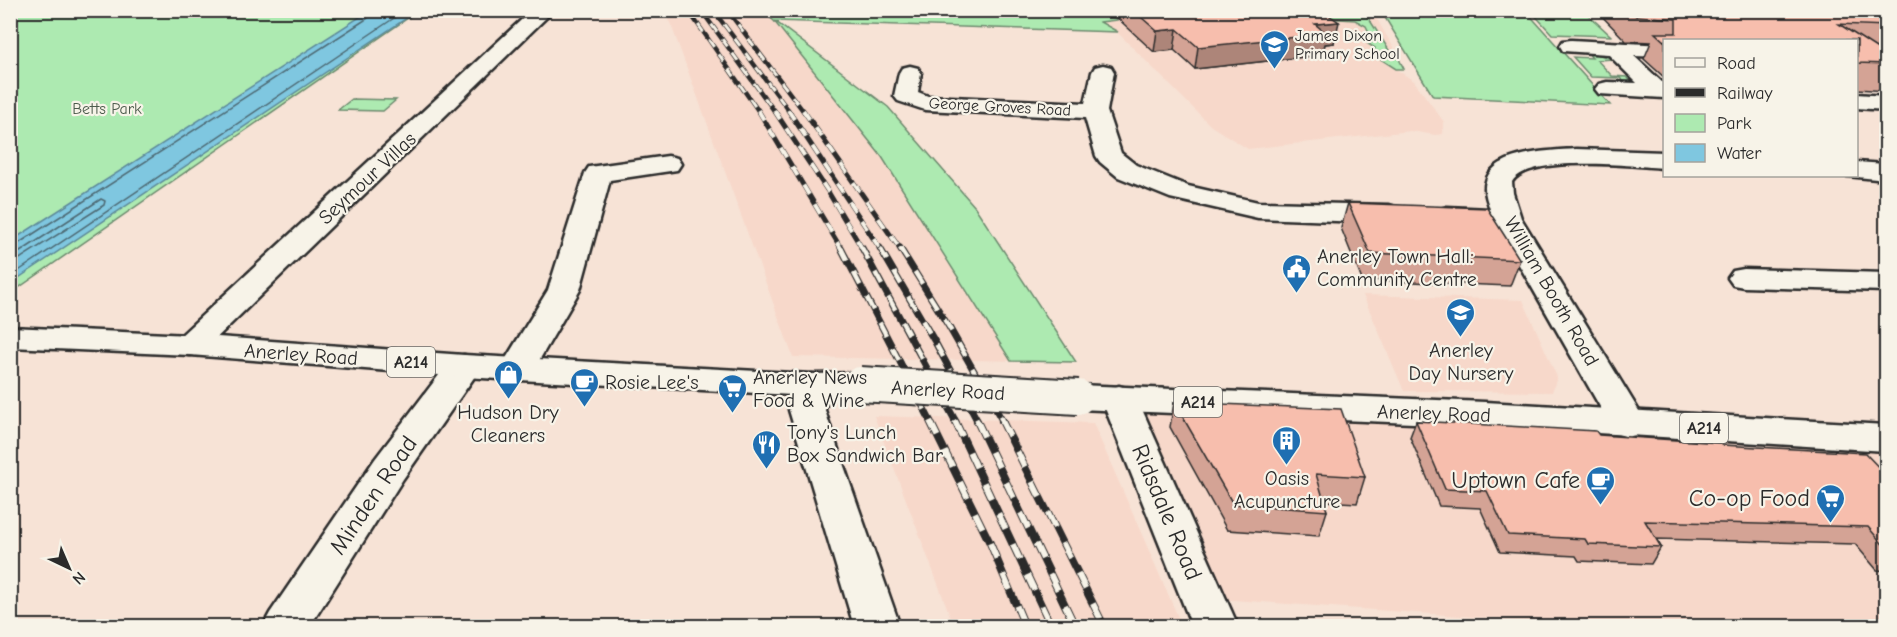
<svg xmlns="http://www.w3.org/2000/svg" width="1897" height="637" viewBox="0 0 1897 637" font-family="'Comic Neue',sans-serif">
<rect width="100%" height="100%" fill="#f7e3d6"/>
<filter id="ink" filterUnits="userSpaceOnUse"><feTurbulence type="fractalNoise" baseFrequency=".0167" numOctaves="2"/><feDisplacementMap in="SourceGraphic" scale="12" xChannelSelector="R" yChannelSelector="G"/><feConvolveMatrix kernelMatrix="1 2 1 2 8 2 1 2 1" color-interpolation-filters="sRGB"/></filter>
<g filter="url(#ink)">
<g fill="#f7d8ca">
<path d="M666,11H1372L1398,55L1377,57L1414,81L1444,122L1443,134L1435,135L1411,131L1248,149L1211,126L1117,32L775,21L892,110L975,207L1076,362L793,357Z"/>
<path d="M1363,295L1523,300L1557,377L1552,392L1404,391Z"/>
<path d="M1119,398L1886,438V626H1578L1574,624L1204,598Z"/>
<path d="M874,416L1093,423L1182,626H954Z"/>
</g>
<g fill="#adeab1" stroke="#6c8a6e" stroke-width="1.5">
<path d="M1295,10L1364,11L1392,55H1397L1404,69H1396L1376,56L1390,55L1374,53L1375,48L1368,44L1373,41L1366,26L1355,20L1311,17Z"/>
<path d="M11,11H418L11,293Z"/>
<path d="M1107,11L1117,20L1100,22L1118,32L775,21L888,107L975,207L1076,362L1011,361L882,157L774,21L762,11Z"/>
<path d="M1381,11H1526L1610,105L1433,96Z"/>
<path d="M1531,11H1584L1611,36L1552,34Z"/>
<path d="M1586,51L1614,59L1597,60L1612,76L1627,77L1633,83H1638L1627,85L1620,78L1591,77L1573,57L1592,58Z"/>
<path d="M352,99L396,100L383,111L338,110Z"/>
</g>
<path fill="#7fc7e0" stroke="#5d8998" stroke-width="1.5" d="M369,11H417L17,279H11V241Z"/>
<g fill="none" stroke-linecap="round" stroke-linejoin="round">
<g stroke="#4d6973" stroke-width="1.5">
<path d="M10,246L16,245L368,18L371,10"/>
<path d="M10,254L20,252L101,199L105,201L104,205L10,265"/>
<path d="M10,273L17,272L406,10"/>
</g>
<defs>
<g id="street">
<path d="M532,10H554L202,352L190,355L178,352L173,345L178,338Z"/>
<path d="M1571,40L1664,45V57L1634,56L1664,84V98L1599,94L1595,89L1599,84L1607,82L1637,83L1608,54L1563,51L1560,46L1563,41Z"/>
<path d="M1103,65L1111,67L1114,72L1107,111L1121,153L1136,165L1188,186L1258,202L1389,205L1399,208L1403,214L1399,220L1389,223L1258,218L1170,198L1118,177L1100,162L1096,156L1085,118L925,110L898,101L894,96L899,73L902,68L910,66L918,68L921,73L918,92L928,96L1085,103L1092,72L1095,67Z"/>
<path d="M1856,94L1886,96V110L1856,108Z"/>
<path d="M1576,149L1664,152V168C1633,166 1529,154 1512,182L1513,193L1521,218L1647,424L1641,433L1628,437L1615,433L1497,226L1447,225L1437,222L1433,216L1437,210L1447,207L1490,209C1487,200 1483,190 1486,181C1494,151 1551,151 1576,149Z"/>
<path d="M668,156L677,158L681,164L677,170L610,180L580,290L530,376L518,379L506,376L500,368L548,290L585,173L589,167Z"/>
<path d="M1856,162L1886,164V180L1847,176H1856Z"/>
<path d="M1744,269L1886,273V291L1744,287L1733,285L1728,278L1733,271Z"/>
<path d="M464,355L476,358L482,366L403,479L310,626H263L270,613L375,459L452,358Z"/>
<path d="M1119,386L1132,390L1137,398L1238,626H1192L1101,398L1106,390Z"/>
</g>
<path id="secondary" d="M812,374L825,377L830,385L825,410L831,429L900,626H854L789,410L794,385L799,377Z"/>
<g id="primary">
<path d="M10,327L190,335L464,355L812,374L860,373L873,376L878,384L873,392L860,395L812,396L464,377L190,355L10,347Z"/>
<path d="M1078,385L1485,402L1886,425V451L1485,426L1078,409L1065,405L1060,397L1065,389Z"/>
</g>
</defs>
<use href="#street" stroke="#2b2b2b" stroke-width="5"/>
<use href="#secondary" stroke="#2b2b2b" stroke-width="5"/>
<use href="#primary" stroke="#2b2b2b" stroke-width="5"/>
<use href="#street" fill="#f7f3e8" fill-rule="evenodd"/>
<use href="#secondary" fill="#f7f3e8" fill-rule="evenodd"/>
<use href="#primary" fill="#f7f3e8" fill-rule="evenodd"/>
<defs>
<g id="rail-far3">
<path d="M688,10L759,112"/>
<path d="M701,10L775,112"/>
<path d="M713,10L790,112"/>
<path d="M727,10L804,112"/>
</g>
<g id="rail-far2">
<path d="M758,110L842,250"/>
<path d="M774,110L827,190L863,250"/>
<path d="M788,110L881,250"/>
<path d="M803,110L901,250"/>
</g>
<g id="rail-far1">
<path d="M841,248L931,422"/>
<path d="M862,248L956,422"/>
<path d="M880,248L935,342L978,422"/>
<path d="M900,248L949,327L1003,422"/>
</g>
<g id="rail">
<path d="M930,421L990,543L1025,626"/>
<path d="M955,421L1051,626"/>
<path d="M977,421L1075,626"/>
<path d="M1002,421L1104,626"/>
</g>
</defs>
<use href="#rail-far3" stroke="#2b2b2b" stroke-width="4.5"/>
<use href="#rail-far2" stroke="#2b2b2b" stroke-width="5"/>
<use href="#rail-far1" stroke="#2b2b2b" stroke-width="7"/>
<use href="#rail" stroke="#2b2b2b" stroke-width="8"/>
<use href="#rail-far3" stroke="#f7f3e8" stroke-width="3" stroke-dasharray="9" stroke-linecap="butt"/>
<use href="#rail-far2" stroke="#f7f3e8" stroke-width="4" stroke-dasharray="11" stroke-linecap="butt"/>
<use href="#rail-far1" stroke="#f7f3e8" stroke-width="4.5" stroke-dasharray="14" stroke-linecap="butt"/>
<use href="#rail" stroke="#f7f3e8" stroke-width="6" stroke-dasharray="17" stroke-linecap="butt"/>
<defs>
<path id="primary-bridge" d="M860,384L1078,397"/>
</defs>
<use href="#primary-bridge" stroke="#2b2b2b" stroke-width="38" stroke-linecap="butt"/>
<use href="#primary-bridge" stroke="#f7f3e8" stroke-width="34"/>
</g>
<g fill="#d4a395" stroke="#2b2b2b" stroke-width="1.5">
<path d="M1113,10H1321L1334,43L1325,44L1322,55L1195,69L1174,50L1154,52L1113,14Z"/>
<path d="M1596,10H1887V51H1881L1887,55V91L1857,89V40H1665V78L1644,59L1651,42L1626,41Z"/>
<path d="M1348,203L1520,260L1510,286L1362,280L1341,228Z"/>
<path d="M1174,402L1365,477L1357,503L1324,501L1327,511L1319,536L1227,530L1170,427Z"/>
<path d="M1416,421L1722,445L1887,476V571L1877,570L1855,544L1656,539L1661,547L1651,564L1579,561L1576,556L1500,552L1480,508L1439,506L1410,437Z"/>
</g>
<g fill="#ad8579" stroke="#2b2b2b" stroke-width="1.5">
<path d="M1339,22L1334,43L1325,44L1322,55L1195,69L1198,47L1315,24Z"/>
<path d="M1177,29L1174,50L1154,52L1157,31Z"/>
</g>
<g fill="#f7bead" stroke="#2b2b2b" stroke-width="1.5">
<path d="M1133,10H1321L1339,22L1315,24L1327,34L1198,47L1177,29L1157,31Z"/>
<path d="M1630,10H1887V26L1839,24L1887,55V64L1857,63V40H1665V42L1655,33H1676V19L1636,16Z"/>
<path d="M1348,203L1487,208L1520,260L1370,253Z"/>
<path d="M1174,402L1341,409L1365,477L1316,474L1327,511L1233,504Z"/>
<path d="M1416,421L1596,431L1599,435L1721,443L1722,445L1865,453L1887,476V549L1868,527L1645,521L1661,547L1588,544L1585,539L1508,535L1487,491L1445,489Z"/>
</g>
</g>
<defs>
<symbol id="school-pin" viewBox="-11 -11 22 30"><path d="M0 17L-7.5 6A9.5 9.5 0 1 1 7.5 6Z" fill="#1f6fb2" stroke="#f7f3e8"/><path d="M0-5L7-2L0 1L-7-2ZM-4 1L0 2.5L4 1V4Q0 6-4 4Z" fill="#fff"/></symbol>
<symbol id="civic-pin" viewBox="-11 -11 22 30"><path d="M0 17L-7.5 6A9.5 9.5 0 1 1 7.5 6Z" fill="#1f6fb2" stroke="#f7f3e8"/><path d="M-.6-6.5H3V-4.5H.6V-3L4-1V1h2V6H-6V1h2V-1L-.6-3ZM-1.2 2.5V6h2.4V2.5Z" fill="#fff"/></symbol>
<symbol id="shop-pin" viewBox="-11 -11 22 30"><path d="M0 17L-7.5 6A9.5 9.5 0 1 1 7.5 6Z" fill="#1f6fb2" stroke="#f7f3e8"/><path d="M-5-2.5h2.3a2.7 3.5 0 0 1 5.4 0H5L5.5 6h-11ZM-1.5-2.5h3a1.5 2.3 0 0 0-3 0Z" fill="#fff"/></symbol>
<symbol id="cafe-pin" viewBox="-11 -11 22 30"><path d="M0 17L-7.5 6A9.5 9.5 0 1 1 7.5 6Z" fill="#1f6fb2" stroke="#f7f3e8"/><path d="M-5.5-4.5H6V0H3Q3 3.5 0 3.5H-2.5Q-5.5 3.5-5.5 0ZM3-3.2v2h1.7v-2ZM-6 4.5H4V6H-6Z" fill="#fff"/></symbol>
<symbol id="supermarket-pin" viewBox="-11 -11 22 30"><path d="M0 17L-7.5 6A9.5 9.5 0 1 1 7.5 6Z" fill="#1f6fb2" stroke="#f7f3e8"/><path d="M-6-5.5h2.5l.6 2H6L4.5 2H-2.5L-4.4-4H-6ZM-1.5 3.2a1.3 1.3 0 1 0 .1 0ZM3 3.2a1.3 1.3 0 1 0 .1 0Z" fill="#fff"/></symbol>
<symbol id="building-pin" viewBox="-11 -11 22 30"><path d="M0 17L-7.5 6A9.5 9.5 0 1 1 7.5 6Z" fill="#1f6fb2" stroke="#f7f3e8"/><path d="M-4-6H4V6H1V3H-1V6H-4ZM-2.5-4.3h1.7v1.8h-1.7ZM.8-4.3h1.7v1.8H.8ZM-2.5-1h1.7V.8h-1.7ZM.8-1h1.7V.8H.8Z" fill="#fff"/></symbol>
<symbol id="restaurant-pin" viewBox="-11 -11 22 30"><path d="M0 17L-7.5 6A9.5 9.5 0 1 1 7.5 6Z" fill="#1f6fb2" stroke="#f7f3e8"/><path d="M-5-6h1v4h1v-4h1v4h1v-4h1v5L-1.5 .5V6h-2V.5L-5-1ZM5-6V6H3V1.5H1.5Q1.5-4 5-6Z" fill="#fff"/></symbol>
</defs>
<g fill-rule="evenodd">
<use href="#school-pin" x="1258" y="28" width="33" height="45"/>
<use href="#civic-pin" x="1280" y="252" width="33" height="45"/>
<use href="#school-pin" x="1444" y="296" width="33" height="45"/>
<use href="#shop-pin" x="492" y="358" width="33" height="45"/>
<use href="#cafe-pin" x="568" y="366" width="33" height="45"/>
<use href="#supermarket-pin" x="716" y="372" width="33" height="45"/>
<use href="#building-pin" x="1270" y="424" width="33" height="45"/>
<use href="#restaurant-pin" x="750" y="428" width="33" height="45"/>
<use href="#cafe-pin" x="1584" y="464" width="33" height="45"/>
<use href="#supermarket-pin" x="1814" y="482" width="33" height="45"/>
</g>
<g text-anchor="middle" stroke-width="4.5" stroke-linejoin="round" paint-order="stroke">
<g font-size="16" fill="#2b2b2b" stroke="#f7f3e8" text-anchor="start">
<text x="1295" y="41">James Dixon<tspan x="1295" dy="18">Primary School</tspan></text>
</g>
<g font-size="16" fill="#2b2b2b" stroke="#f7f3e8">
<text transform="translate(1000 106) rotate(3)" y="6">George Groves Road</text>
</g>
<g font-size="16" fill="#4c5b4c" stroke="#f7f3e8">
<text x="107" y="114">Betts Park</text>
</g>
<g fill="#f7f3e8" stroke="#686764" stroke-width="1.5">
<rect x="387" y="347" width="48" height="30" rx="4.5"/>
<rect x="1174" y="387" width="48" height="30" rx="4.5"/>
<rect x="1680" y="413" width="48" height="30" rx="4.5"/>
</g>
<g font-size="18" font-weight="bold" fill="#2b2b2b">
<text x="411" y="368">A214</text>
<text x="1198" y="408">A214</text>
<text x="1704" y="434">A214</text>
</g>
<g font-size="20" fill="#2b2b2b" stroke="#f7f3e8">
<text transform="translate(367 178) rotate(-43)" y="7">Seymour Villas</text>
<text transform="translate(1552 291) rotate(60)" y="7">William Booth Road</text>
<text transform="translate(301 354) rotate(4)" y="7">Anerley Road</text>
<text transform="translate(948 390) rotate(3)" y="7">Anerley Road</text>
<text transform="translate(1434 413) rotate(2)" y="7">Anerley Road</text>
</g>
<g font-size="20" fill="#2b2b2b" stroke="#f7f3e8" text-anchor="start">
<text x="1317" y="263">Anerley Town Hall:<tspan x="1317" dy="23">Community Centre</tspan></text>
<text x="1461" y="357" text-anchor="middle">Anerley<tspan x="1461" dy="23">Day Nursery</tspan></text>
<text x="753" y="384">Anerley News<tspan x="753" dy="23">Food &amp; Wine</tspan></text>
<text x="605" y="389">Rosie Lee's</text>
<text x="508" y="419" text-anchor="middle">Hudson Dry<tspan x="508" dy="23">Cleaners</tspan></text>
<text x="787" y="439">Tony's Lunch<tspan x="787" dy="23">Box Sandwich Bar</tspan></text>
<text x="1287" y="485" text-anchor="middle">Oasis<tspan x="1287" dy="23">Acupuncture</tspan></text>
</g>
<g font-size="24" fill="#2b2b2b" stroke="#f7f3e8" text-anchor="end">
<text x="1580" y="488">Uptown Cafe</text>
<text x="1810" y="506">Co-op Food</text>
</g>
<g font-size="24" fill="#2b2b2b" stroke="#f7f3e8">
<text transform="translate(373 495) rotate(-56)" y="8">Minden Road</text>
<text transform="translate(1167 512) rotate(67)" y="8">Ridsdale Road</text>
</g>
</g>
<rect width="1897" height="637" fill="none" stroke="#f7f3e8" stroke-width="36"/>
<rect x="18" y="18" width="1861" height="601" fill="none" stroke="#2b2b2b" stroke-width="2" filter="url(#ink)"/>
<rect x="1663" y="39" width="195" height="138" fill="#f7f3e8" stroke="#a5a39c" stroke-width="1.5"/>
<rect x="1675" y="58" width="30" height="9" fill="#f7f3e8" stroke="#a5a39c" stroke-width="1.5"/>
<text x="1717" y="69" font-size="18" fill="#2b2b2b">Road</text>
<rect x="1675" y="88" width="30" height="9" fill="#2b2b2b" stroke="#a5a39c" stroke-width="1.5"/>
<text x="1717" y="99" font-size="18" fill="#2b2b2b">Railway</text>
<rect x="1675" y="114" width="30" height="18" fill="#adeab1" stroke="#a5a39c" stroke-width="1.5"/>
<text x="1717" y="129" font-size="18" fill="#2b2b2b">Park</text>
<rect x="1675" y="144" width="30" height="18" fill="#7fc7e0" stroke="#a5a39c" stroke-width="1.5"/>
<text x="1717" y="159" font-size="18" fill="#2b2b2b">Water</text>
<g transform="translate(69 568) rotate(136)" stroke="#f7f3e8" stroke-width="4.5" paint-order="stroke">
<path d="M0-4.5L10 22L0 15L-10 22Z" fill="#2b2b2b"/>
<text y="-9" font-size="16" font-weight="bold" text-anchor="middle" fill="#2b2b2b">N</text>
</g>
</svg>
